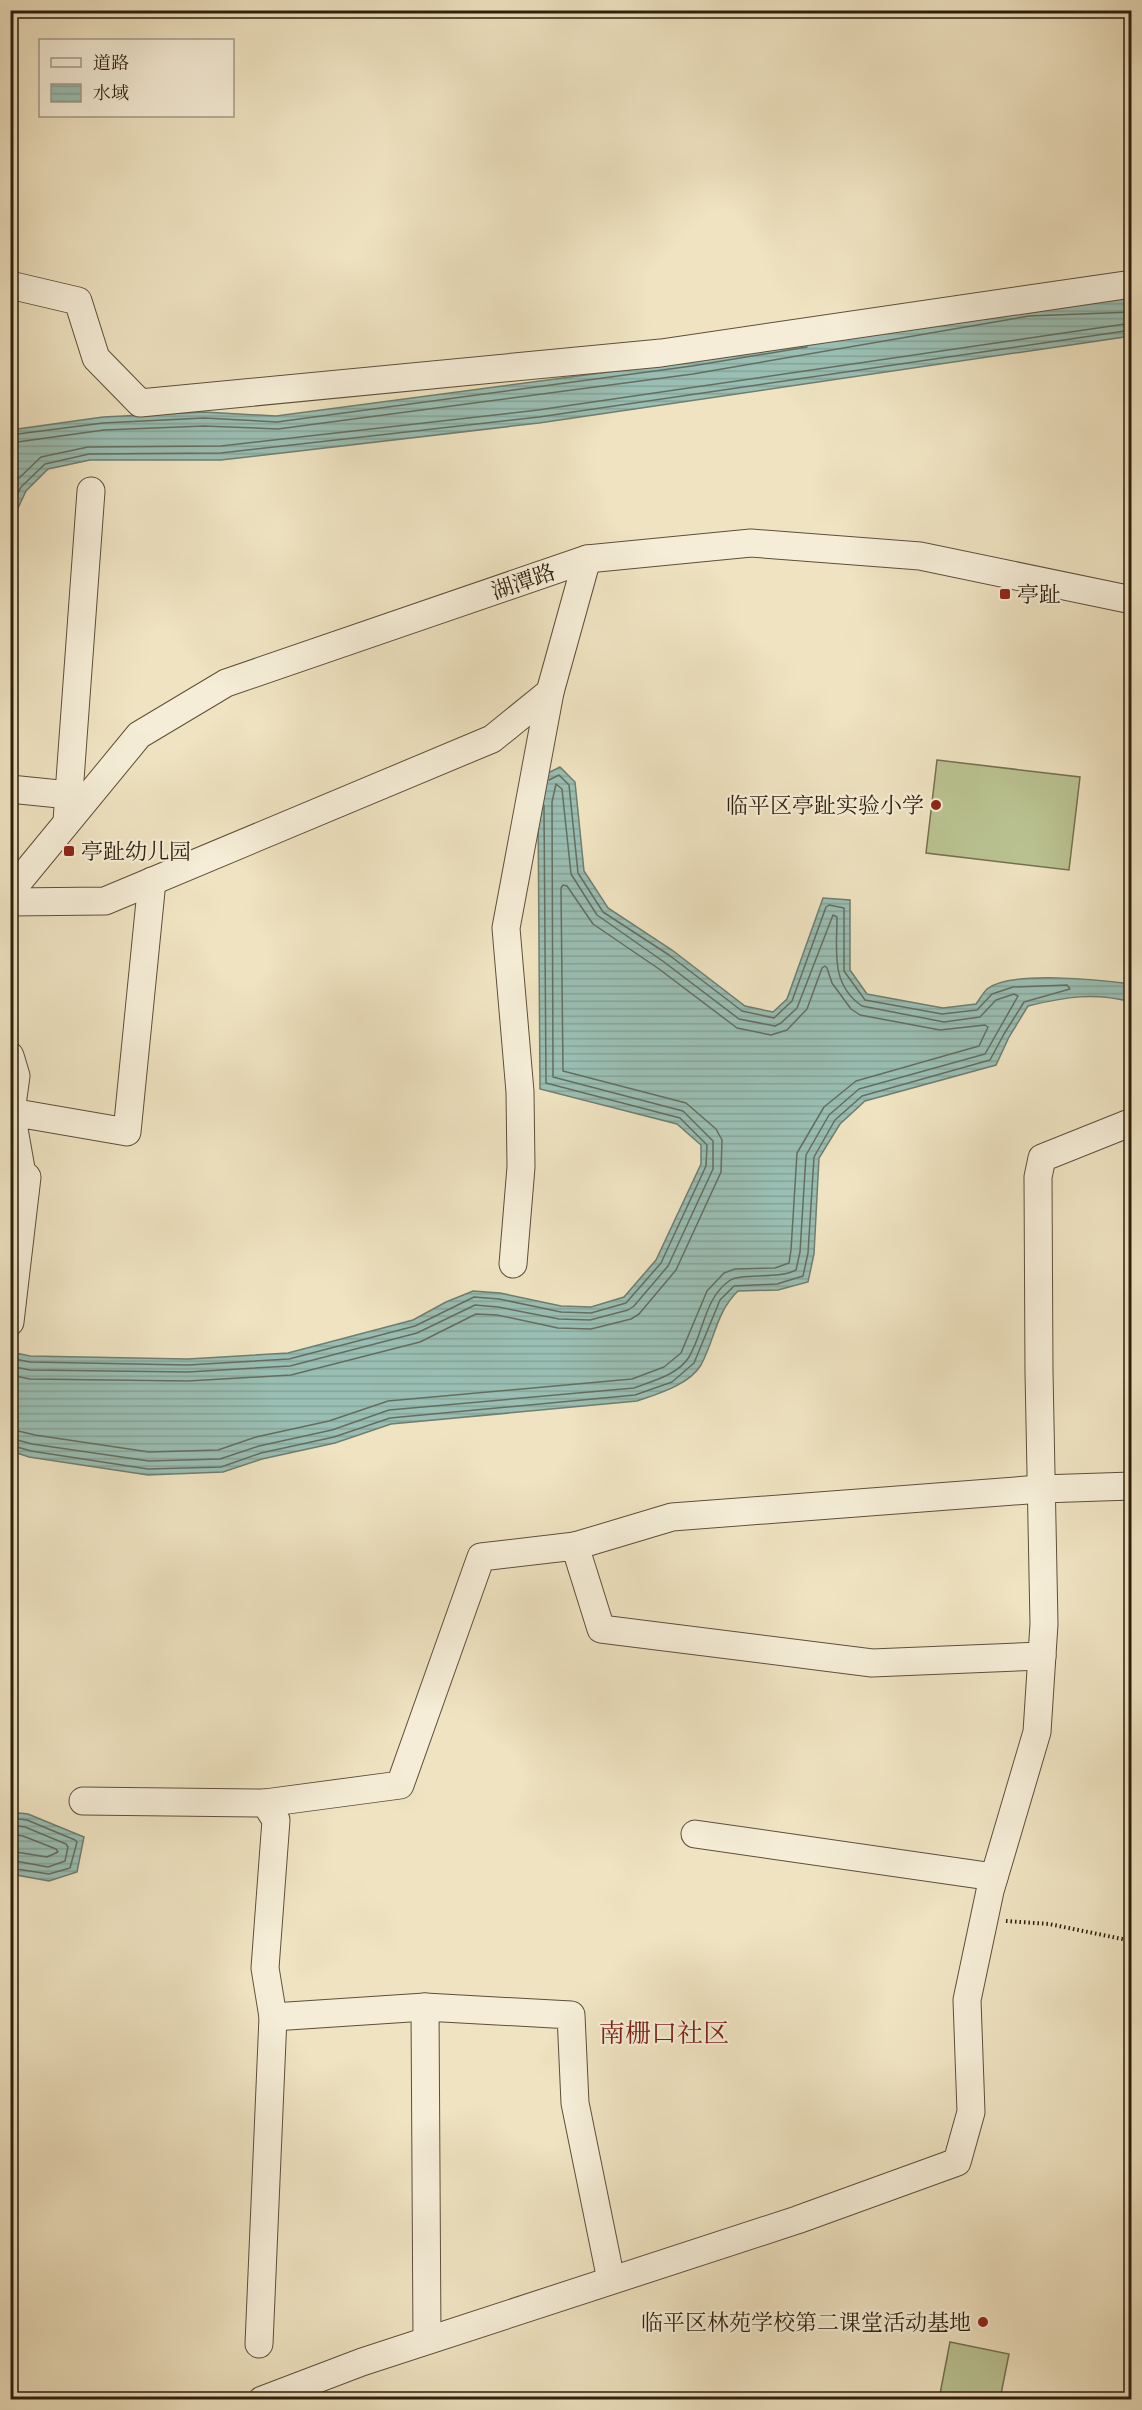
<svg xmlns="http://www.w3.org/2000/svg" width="1142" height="2410" viewBox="0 0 1142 2410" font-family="'IM FELL Great Primer','Noto Serif SC',serif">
<defs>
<pattern id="water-rules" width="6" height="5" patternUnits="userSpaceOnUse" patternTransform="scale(1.5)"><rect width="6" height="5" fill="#9abeb3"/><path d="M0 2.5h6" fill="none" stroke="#85a399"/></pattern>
</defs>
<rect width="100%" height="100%" fill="#efe3c1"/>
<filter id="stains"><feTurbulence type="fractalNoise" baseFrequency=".00333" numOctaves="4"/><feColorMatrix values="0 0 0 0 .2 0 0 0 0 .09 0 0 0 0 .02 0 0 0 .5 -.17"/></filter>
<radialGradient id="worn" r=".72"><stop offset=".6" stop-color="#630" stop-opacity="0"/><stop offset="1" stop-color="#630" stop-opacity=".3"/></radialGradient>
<g fill="#bac392" stroke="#74704f" stroke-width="1.5">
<path d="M937,760L1080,777L1069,870L926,853Z"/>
<path d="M950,2342L1009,2354L1000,2399H939Z"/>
</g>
<g fill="url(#water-rules)" stroke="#6f7e70" stroke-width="1.5">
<path d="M1131,298V336L539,423L221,460H90L48,469L26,491L11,523V430L103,417L204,412L276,416L691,361L1027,303Z"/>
<path d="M560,767L575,782L584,871L608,908L672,950L745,1006L773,1012L787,999L823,898L850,900V970L867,994L943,1008L976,1004C979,1000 983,993 987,989C1011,970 1102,980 1131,984V1002C1094,992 1065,997 1028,1006L1009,1037L996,1065L865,1101L840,1124L819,1158L814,1254L808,1282L778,1290L738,1291C716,1312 715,1339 701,1365C689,1385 657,1394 637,1401L391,1424L335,1443L262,1459L223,1472L148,1475L29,1457L11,1451V1352L30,1356L188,1359L288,1353L413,1320L446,1302L473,1291L500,1293L561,1306L591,1307L624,1297L656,1260L701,1164V1145L677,1124L540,1089L538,801L542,776Z"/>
<path d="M10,1812L28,1814L84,1837L77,1872L49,1881L11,1874Z"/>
</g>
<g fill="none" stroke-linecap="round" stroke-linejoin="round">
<g stroke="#646e60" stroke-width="1.5">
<path d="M10,435L103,423L204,418L277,422L692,366L807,347"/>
<path d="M10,443L104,430L204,426L278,429L693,374L1029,316L1132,312"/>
<path d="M10,492L16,481L41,457L88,447L221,446L538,410L1132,323"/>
<path d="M10,509L21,487L45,464L89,454L221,453L539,417L1132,330"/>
<path d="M10,1358L30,1362L188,1365L289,1359L415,1326L474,1297L499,1299L561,1312L591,1313L626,1303L661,1263L706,1166L707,1145L680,1118L546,1083L544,805"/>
<path d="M10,1366L30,1370L188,1372L290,1366L417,1333L475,1305L498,1307L559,1319L590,1320L628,1310L634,1306L668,1266L713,1169V1141L683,1111L553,1077L552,802L556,784L562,789L571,874L597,915L664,962L739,1019L775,1026L781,1023L797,1008L833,915L837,917C837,950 830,984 862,1006L944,1022L980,1017L996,1000L1014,994L1018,996L985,1054L859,1089L829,1115L806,1155L800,1252L796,1270C777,1280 741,1272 729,1281C704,1299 704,1332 689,1357C678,1375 652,1381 634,1388L389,1410L332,1430L259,1446L220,1459L149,1461L32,1444L10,1438"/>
<path d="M10,1375L30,1379L188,1381L291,1375L420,1342L476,1314L497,1315L558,1328L591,1329L631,1319L639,1314L676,1270L721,1172L722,1140L716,1129L686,1103L563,1071L561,888L563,885L567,886L593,924L659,969L737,1028L771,1035L787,1030L807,1009L822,968L825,966L827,968L832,983L851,1009L860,1015L940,1030L985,1025L988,1027L979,1046L856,1081L824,1107L797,1153L791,1250L789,1263L775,1268L735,1269L724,1273L707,1291L681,1353L664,1367L632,1379L388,1401L329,1421L256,1437L218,1450L149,1452L35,1435L10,1429"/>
<path d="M10,1445L31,1451L148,1469L221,1467L261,1453L334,1437L390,1418L635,1395L672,1382L694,1363L720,1300L734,1286L777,1284L803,1276L808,1253L814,1157L835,1120L862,1096L990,1060L1004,1034L1024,1002L1070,989L1067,985L1013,987L992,994L977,1010L942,1014L865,1000L844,971V908L829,905L826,907L792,1001L774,1018L742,1011L669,955L603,912L578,873L569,785L559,775L549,780"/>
<path d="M10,1818L27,1820L75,1840L77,1842L70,1868L49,1874L10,1868"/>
<path d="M10,1825L25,1827L66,1844L68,1847L65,1861L48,1867L10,1860"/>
<path d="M10,1834L23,1836L56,1849L58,1852L47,1857L10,1851"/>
</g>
<defs>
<g id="minor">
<path d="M10,285L78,301L96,358L140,403L661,353L1132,284"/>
<path d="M10,789L69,795"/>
<path d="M67,821L91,491"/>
<path d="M10,892L139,735L226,683L587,559L751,543L920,556L1132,600"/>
<path d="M10,902L105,901L492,739L550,692L587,559"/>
<path d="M10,1056L16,1076L11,1112"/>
<path d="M25,1191L11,1112L127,1132L152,881"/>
<path d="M513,1264L521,1167L520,1092L506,928L550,692"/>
<path d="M10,1322L27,1177H22"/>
<path d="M575,1546L672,1517L1041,1489L1132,1486"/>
<path d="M83,1801L265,1803L276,1820L265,1968L273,2017L425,2007"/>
<path d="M265,1803L400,1785L481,1557L575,1546L601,1629L872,1663L1042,1656"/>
<path d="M695,1834L994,1877"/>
<path d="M427,2340L425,2007L571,2015L575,2103L611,2280"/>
<path d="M259,2344L273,2017"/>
<path d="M262,2400L362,2362L797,2220L957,2162L971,2112L967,2000L990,1891L1037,1732L1044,1624L1039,1372L1038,1177L1042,1158L1132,1122"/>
</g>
</defs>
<use href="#minor" stroke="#5e4f39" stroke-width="29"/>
<path stroke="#2e1e0c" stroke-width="4" stroke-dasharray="1.5 3" stroke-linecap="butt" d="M1006,1921L1049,1924L1132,1941"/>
<use href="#minor" stroke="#f5edd7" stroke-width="27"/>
</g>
<g fill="#8f2418" stroke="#f5edd7" stroke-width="2">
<rect x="999" y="588" width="12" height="12" rx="3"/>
<circle cx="936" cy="805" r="6"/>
<rect x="63" y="845" width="12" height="12" rx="3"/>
<circle cx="983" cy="2322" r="6"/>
</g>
<g text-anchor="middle" stroke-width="4.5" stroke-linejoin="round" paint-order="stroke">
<g font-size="22" fill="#2e1e0c" stroke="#f5edd7">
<text transform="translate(523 581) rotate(-19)" y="8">湖潭路</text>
</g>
<g font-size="22" fill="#2e1e0c" stroke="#f5edd7" text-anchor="start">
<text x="1017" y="602">亭趾</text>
<text x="924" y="813" text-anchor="end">临平区亭趾实验小学</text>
<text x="81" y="859">亭趾幼儿园</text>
<text x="971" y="2330" text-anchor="end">临平区林苑学校第二课堂活动基地</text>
</g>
<g font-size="26" fill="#7a1f14" stroke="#f5edd7">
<text x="664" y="2042">南栅口社区</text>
</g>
</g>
<rect width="1142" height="2410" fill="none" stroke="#efe3c1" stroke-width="36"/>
<rect x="12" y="12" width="1118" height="2386" fill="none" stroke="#2e1e0c" stroke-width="3"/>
<rect x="18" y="18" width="1106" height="2374" fill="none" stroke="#2e1e0c" stroke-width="1.5"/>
<rect x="39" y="39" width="195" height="78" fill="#f5edd7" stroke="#a59a86" stroke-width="1.5"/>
<rect x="51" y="58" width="30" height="9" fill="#f5edd7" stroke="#a59a86" stroke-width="1.5"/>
<text x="93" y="69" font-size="18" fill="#2e1e0c">道路</text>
<rect x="51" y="84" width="30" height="18" fill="url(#water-rules)" stroke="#a59a86" stroke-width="1.5"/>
<text x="93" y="99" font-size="18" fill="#2e1e0c">水域</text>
<rect width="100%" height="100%" filter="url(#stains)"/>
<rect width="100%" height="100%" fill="url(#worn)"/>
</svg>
